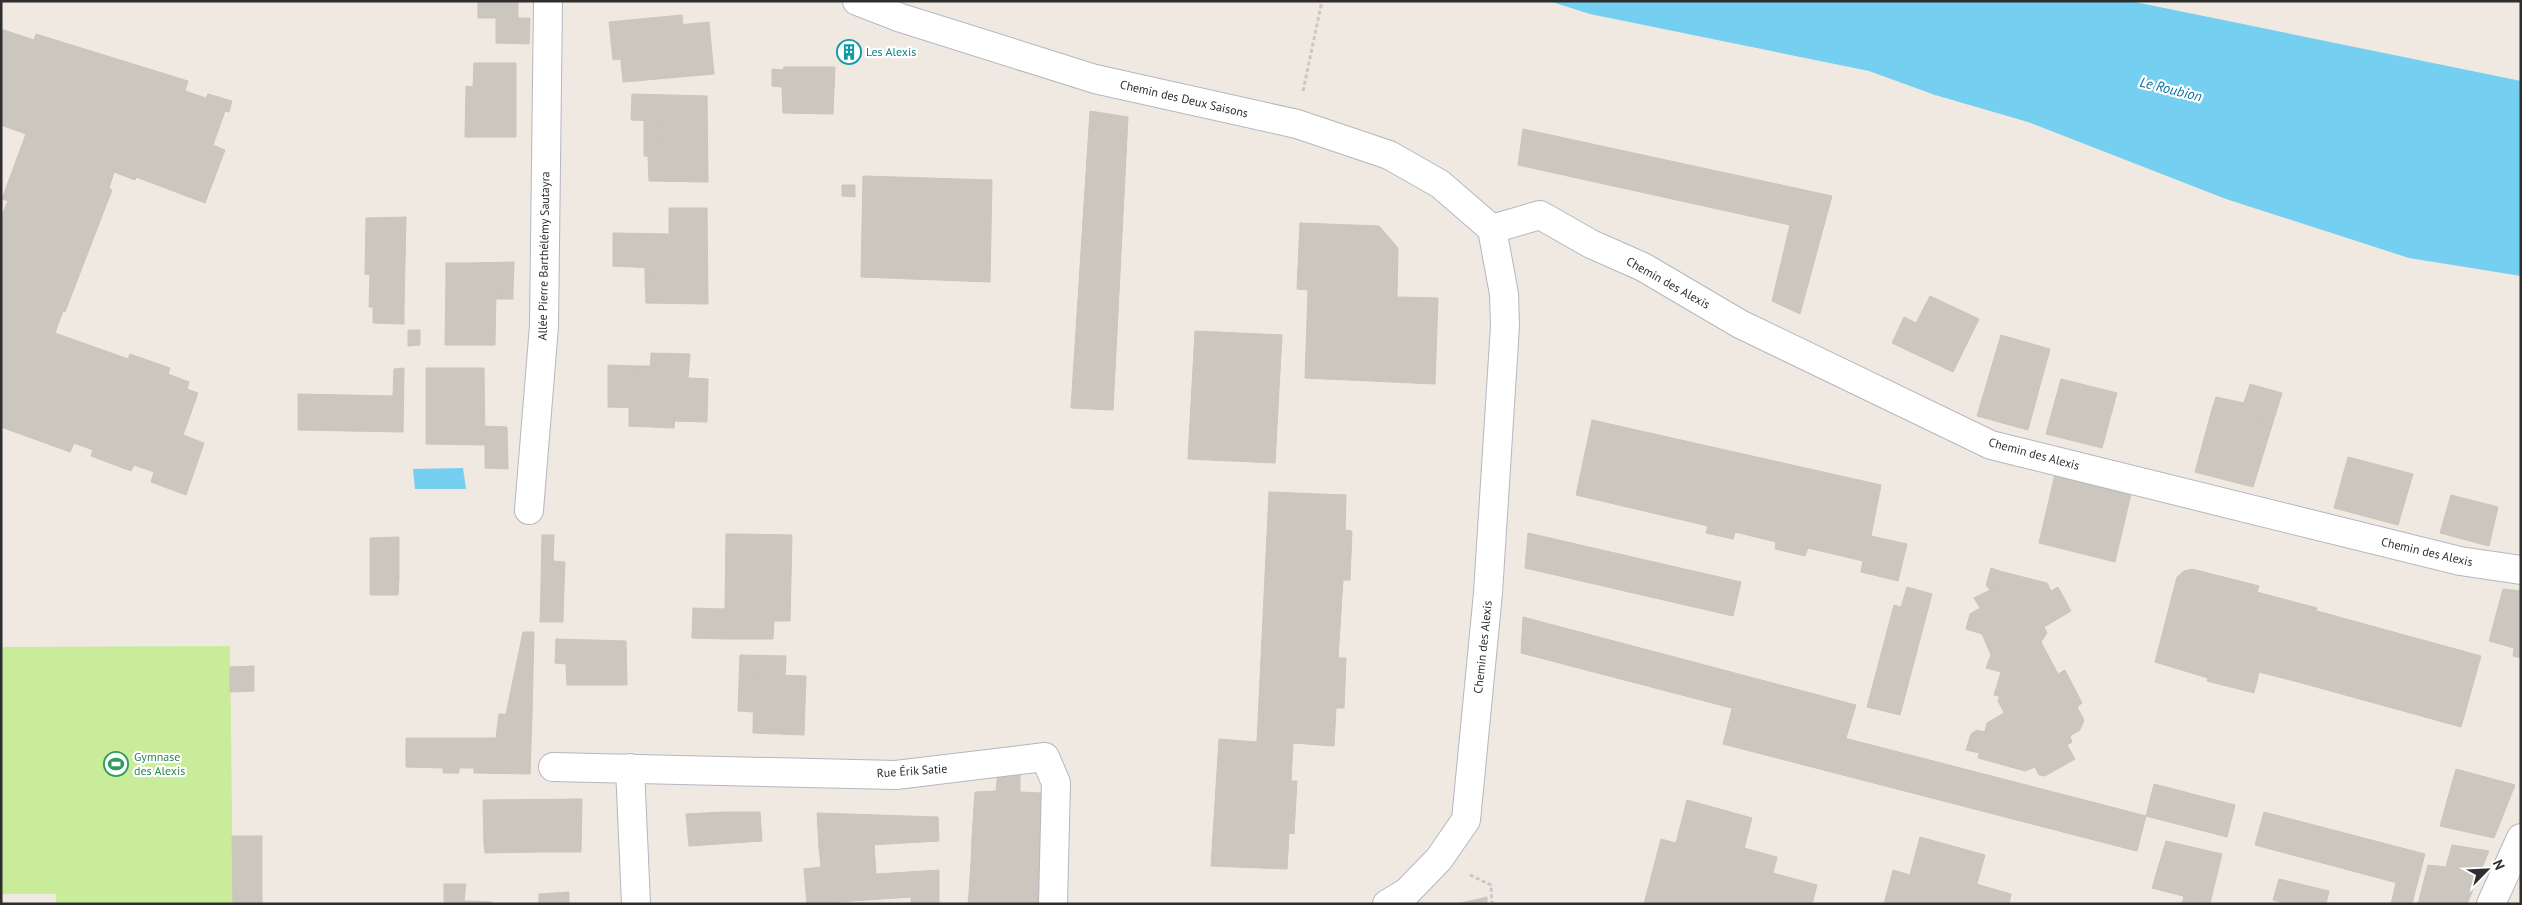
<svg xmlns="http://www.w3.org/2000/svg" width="2522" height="905" viewBox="0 0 2522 905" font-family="'PT Sans',sans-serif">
<rect width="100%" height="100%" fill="#efe9e1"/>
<path fill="#c9ec9a" d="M230,646L233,904H56V894H1V647Z"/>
<g fill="#75cff0">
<path d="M1549,1H2130L2521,81V276L2409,258L2226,199L2028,122L1935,95L1869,71L1590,14Z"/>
<path d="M463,468L466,489H415L413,469Z"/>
</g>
<g fill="#cbc7bf" stroke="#cbc5ba">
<path d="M478,1H518V18H530L529,44L496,43V18H478Z"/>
<path d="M682,15L683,25L648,28L649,37L619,40L621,59L613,60L609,22Z"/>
<path d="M709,22L714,74L623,82L619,40L649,37L648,28Z"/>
<path d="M1,29L34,40L36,34L188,81L185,91L206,98L208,94L232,101L229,112L225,111L213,145L225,150L205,203L136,177L135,180L114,172L109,188L112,190L65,312L63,311L55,333L128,359L130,354L170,368L168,374L189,382L187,389L198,393L183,435L204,443L186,495L151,482L154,472L134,465L131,471L91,456L93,450L74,443L70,452L1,427V218L8,201L2,199L26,134L1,125Z"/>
<path d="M839,46L859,47L858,59L838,58Z"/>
<path d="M474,63H516V137H465L466,86L473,87Z"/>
<path d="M784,67H835L833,114L783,113L782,87L772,86V69L783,70Z"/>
<path d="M632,94L707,96L708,182L649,181L648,156L669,157V144L660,143L659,121L631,120Z"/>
<path d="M1090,111L1128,117L1113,410L1071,408Z"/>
<path d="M644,120L659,121L660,143L669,144V157L644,156Z"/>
<path d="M1523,129L1832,196L1800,314L1772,301L1790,225L1518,165Z"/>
<path d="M863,176L992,180L990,282L861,277Z"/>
<path d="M842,185H855V197L842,196Z"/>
<path d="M669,208H707L708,304L646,303L645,279L653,280V268L613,266V233L669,234Z"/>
<path d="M406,217L404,309L369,307L370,275L365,274L366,218Z"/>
<path d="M1300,223L1379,226L1398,248L1397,297L1438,298L1435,384L1305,378L1308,290L1297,289Z"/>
<path d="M514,262L513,290H496L495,345H445L446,279H468L469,263Z"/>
<path d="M446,263H469L468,279H446Z"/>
<path d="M645,268H653V280L645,279Z"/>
<rect x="496" y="290" width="17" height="9"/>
<path d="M1930,296L1979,319L1953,372L1892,343L1904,317L1916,323Z"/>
<path d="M373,307L404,309V324L373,323Z"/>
<path d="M408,330H420V345L408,346Z"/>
<path d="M1195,331L1282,335L1275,463L1188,459Z"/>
<path d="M2001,335L2050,349L2028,430L1977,416Z"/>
<path d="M651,353L690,354L688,378L708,379L707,422L674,421L675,416L647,414V408L608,407V365L635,366L634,375H650Z"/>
<path d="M635,366H650V375H634Z"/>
<path d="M404,368L403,432L298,430V394L393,396L394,369Z"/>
<path d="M426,368H484L485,445L426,444Z"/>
<path d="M2061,379L2117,393L2102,448L2046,434Z"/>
<path d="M2250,384L2282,393L2274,419L2258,416L2256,426L2211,413L2216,397L2244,403Z"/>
<path d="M629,408H647V414L675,416L674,428L629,426Z"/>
<path d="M2211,413L2256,426L2258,416L2274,419L2253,487L2195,472Z"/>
<path d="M1592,420L1881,485L1871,536L1907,544L1898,581L1861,572L1863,561L1808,548L1805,556L1775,549L1776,542L1735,532L1733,539L1706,533L1708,526L1576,495Z"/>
<path d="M485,426L507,427L508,469L485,468Z"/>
<path d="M2348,457L2413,474L2398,525L2334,508Z"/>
<path d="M2055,474L2131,494L2115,562L2039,543Z"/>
<path d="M1269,492L1346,495L1345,530L1352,531L1350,580H1343L1338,658H1346L1344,708H1336L1334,746L1293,743L1291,781H1297L1294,834L1289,833L1287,869L1211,866L1219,739L1257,742Z"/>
<path d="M2451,495L2498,507L2489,546L2440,533Z"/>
<path d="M1528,533L1741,582L1733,616L1525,568Z"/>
<path d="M726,534H739L738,609H725Z"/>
<path d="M739,534L792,535L790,621H774L773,639H725V609H738Z"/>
<path d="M542,535H554L553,561L565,562L564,586H541Z"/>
<path d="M399,537V578H370V538Z"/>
<path d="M1991,568L2003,572L1998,589L1990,590L1986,585Z"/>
<path d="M2192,569L2259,586L2257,592L2317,608L2298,682L2259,672L2254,693L2207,681L2208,678L2155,662L2177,577L2184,571Z"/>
<path d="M2003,572L2047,583L2051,591L2058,587L2071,611L2044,627L2047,633L2041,642L2058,674L2065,670L2082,703L2077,707L2084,720L2080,730L2070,736L2072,742L2067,745L2075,759L2045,776L2039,775L2035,767L2025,771L1978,758L1987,723L2004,713L2007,718L2017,712L2011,699L1994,695L2001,672L2009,668L2004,659L1991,655L1982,634L1966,629L1970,614L1980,608L1974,598L1994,588L1998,589Z"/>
<path d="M370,578H399L398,595H370Z"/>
<path d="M541,586H564L563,622H540Z"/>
<path d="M1907,587L1932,594L1900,715L1867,707L1894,605L1901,607Z"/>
<path d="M2503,589L2521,591V658L2513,656L2514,648L2489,641Z"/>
<path d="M693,608L725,609V639L692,638Z"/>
<path d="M2317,611L2481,656L2461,727L2298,682Z"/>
<path d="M1523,617L1856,705L1846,738L1521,653Z"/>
<path d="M523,632H534L532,715L506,714Z"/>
<path d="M556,639L626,641L627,685H567L566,664L555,663Z"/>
<path d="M740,655L786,656L785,676L754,674L753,712L738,711Z"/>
<path d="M1991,655L2004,659L2009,668L2001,672L1986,668Z"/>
<path d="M254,666V691L230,692V667Z"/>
<path d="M754,674L806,676L804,735L753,733Z"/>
<path d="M2000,696L2011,699L2017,712L2007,718L1998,701Z"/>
<path d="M1732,709L2127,811L2117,846L1723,744Z"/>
<path d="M499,714L532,715L530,774L474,773V768H459V773H443V768L406,767V738H496Z"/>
<path d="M1977,730L1985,732L1980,753L1966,750L1971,734Z"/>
<path d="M2456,769L2515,785L2494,838L2440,826Z"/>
<path d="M998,771L1020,773V792L1041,793L1043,843L972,838L975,792L996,791Z"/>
<path d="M2154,784L2235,805L2227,837L2146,816Z"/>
<path d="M582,799L581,852H540L539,842L484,844L483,800Z"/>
<path d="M1687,800L1752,818L1740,864L1817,885L1812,904H1644L1661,839L1676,843Z"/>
<path d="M2127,811L2146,816L2137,851L2117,846Z"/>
<path d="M723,812H760L762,841L689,846L686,814Z"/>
<path d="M2264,812L2425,854L2416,888L2255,845Z"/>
<path d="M817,813L938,817L939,841L819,848Z"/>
<path d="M232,836H262V904H233Z"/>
<path d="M1920,837L1985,855L1973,898L1994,904H1884L1893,870L1910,875Z"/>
<path d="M972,838L1043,843L1044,872L971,863Z"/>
<path d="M2166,841L2222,854L2210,903L2152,888Z"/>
<path d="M539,842L540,852L485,853L484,844Z"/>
<path d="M874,844L876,874L939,870V904H911V897L807,904L804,869L821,867L819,848Z"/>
<path d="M2452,845L2489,851L2467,904H2418L2428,865L2446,867Z"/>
<path d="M1744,848L1777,857L1773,873L1740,864Z"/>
<path d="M971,863L1044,872L1043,895L969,893Z"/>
<path d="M2279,879L2329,891L2326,904H2287L2273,900Z"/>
<path d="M2396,883L2416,888L2412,904H2391Z"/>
<path d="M444,884H466L464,901L444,900Z"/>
<path d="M1976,884L2011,894L2009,904H1994L1973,898Z"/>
<path d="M569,892V904H539V894Z"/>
<path d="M969,893L1010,895L1009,904H968Z"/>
<path d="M1010,893L1043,895L1042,904H1009Z"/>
<path d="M2184,896L2210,903L2209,904H2182Z"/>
<path d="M1487,897V904H1457Z"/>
<path d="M444,900L492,902V904H444Z"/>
</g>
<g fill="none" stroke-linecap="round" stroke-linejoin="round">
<defs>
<g id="minor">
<path d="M857,1L901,18L1095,79L1297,124L1389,155L1440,184L1492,229"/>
<path d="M1492,229L1540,215L1591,244L1643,267L1740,324L1991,445L2460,561L2521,570"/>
<path d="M529,510L544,326L548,1"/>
<path d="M553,767L896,775L1045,757L1056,783L1053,904"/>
<path d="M630,768L636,904"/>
<path d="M1387,904L1407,892L1439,859L1466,820L1488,593L1505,326L1504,294L1492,229"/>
<path d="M2491,904L2521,838"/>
</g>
</defs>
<use href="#minor" stroke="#b4b7c1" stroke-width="30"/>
<g stroke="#c9c9c9" stroke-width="3" stroke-dasharray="4 2.5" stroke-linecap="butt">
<path d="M1303,91L1322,1"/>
<path d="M1470,875L1491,885L1492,904"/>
</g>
<use href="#minor" stroke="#fff" stroke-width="28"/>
</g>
<defs>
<symbol id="building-ring" viewBox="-11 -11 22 22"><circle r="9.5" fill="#fff" stroke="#0f9aa8" stroke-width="1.5"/><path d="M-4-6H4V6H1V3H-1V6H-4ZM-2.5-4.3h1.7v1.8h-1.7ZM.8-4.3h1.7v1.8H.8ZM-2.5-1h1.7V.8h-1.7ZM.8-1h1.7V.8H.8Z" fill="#0f9aa8"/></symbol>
<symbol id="stadium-ring" viewBox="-11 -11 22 22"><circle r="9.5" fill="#fff" stroke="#2e9e5b" stroke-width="1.5"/><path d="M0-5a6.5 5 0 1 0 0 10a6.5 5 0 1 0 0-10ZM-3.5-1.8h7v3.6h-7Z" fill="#2e9e5b"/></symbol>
</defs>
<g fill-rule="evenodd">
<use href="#building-ring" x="835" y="38" width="28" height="28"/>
<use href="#stadium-ring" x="102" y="750" width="28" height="28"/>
</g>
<g text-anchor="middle" stroke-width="4.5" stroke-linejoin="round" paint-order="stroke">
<g font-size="12" fill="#0d838f" stroke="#fff" text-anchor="start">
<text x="866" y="56">Les Alexis</text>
</g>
<g font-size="12" fill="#2e2e2e" stroke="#fff">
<text transform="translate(1184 99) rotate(13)" y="4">Chemin des Deux Saisons</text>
<text transform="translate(544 256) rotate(-89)" y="4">Allée Pierre Barthélémy Sautayra</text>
<text transform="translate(1668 283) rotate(29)" y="4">Chemin des Alexis</text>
<text transform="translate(2034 454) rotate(15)" y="4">Chemin des Alexis</text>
<text transform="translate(2427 552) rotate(13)" y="4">Chemin des Alexis</text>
<text transform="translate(1483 647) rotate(-84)" y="4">Chemin des Alexis</text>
<text transform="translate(912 771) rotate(-4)" y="4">Rue Érik Satie</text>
</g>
<g font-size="12" fill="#27864d" stroke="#fff" text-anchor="start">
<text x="134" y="761">Gymnase<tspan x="134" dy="14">des Alexis</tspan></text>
</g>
<g font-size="14" font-style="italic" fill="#0d6fa3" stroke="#fff">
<text transform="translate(2171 89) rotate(14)" y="5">Le Roubion</text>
</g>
</g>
<rect width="2522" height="905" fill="none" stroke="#2e2e2e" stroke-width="5"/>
<g transform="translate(2487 870) rotate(66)" stroke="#ffffff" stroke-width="4" paint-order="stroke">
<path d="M0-4L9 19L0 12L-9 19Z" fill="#2e2e2e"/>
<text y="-8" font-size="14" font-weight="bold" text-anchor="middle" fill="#2e2e2e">N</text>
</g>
</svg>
